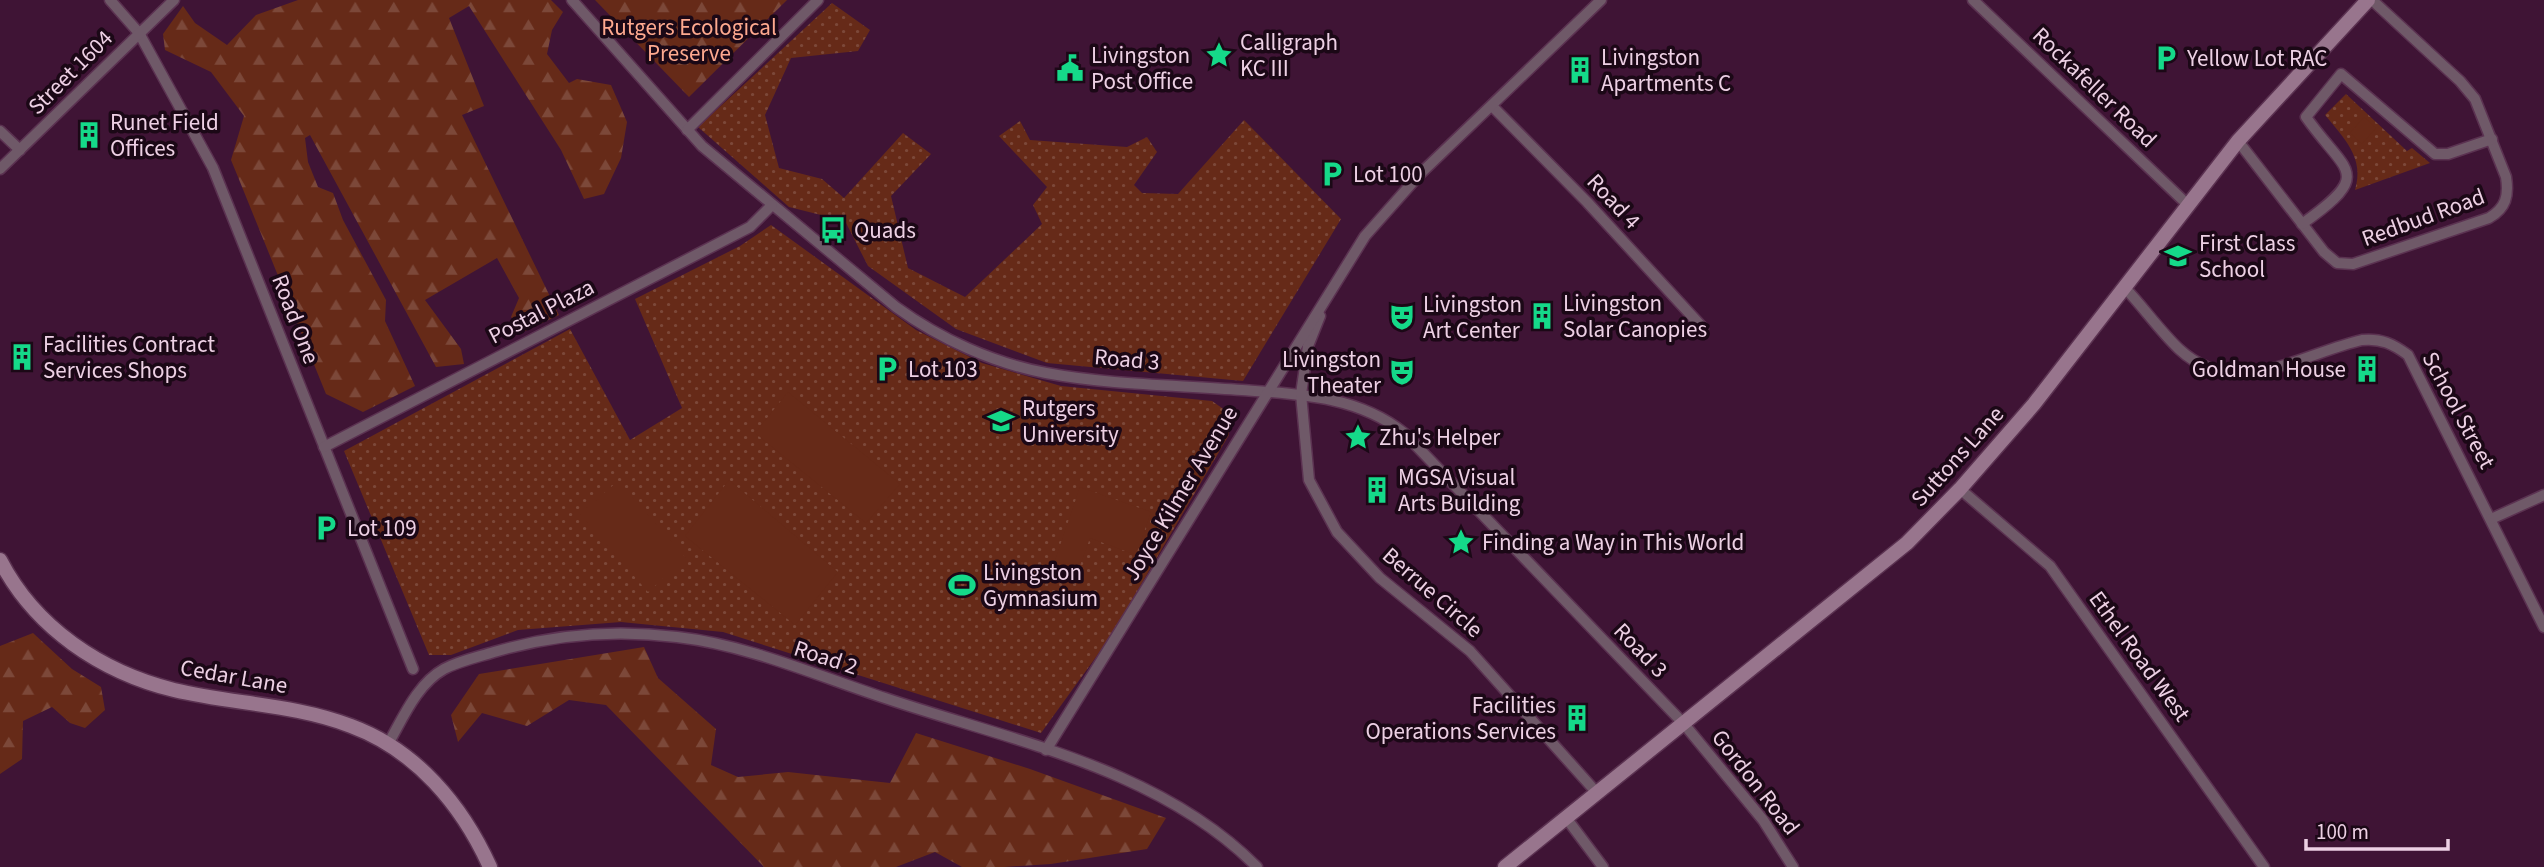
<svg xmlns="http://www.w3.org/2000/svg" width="2544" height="867" viewBox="0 0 2544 867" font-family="'Source Sans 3',sans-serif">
<defs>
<pattern id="green-dots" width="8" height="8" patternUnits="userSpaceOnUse" patternTransform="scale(1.75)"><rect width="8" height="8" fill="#662a18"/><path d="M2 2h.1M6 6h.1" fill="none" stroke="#7c4839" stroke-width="1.8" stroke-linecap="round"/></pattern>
<pattern id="forest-firs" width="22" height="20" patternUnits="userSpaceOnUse" patternTransform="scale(1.75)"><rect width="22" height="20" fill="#662a18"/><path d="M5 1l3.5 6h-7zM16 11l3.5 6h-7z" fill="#7c4839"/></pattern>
</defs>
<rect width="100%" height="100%" fill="#3f1435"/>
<g fill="url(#green-dots)">
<path d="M832,3L870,30L858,51L791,58L765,115L779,168L822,179L844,198L903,133L931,154L891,196L908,268L965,297L1042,224L1033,205L1047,187L999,136L1020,121L1030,140L1127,147L1147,137L1157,152L1134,185L1142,193L1178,194L1244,120L1341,219L1243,381L1047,363L956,329L868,266L845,221L789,207L698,127Z"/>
<path d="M2346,94L2407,151L2412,148L2430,163L2355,190C2365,158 2344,138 2325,115Z"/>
<path d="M771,225L916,330L982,363L1061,386L1212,401L1229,413V435L1109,639L1041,733L723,632L621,622L518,630L451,655H429L344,451L570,329L630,440L682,408L635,299L740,246Z"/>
</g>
<g fill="url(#forest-firs)">
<path d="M298,0H551L563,12L552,30L547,54L569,83L577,79L611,85L627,122L621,158L604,194L584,199L561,150L469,6L449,18L484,106L462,115L559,315L525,331L511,317L519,298L497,258L425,300L461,349L464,364L436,367L310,135L305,138L308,162L318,187L333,193L343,220L386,300L385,321L415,386L363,412L326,394L238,177L231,160L244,116L211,72L165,50L163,34L183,6L195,23L227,45L256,15Z"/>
<path d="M595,0H787L689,97Z"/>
<path d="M33,633L72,669L101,687L105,710L85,728L70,723L52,707L23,721L22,759L0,774V646Z"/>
<path d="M644,647L658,678L716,729L711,765L738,777L788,772L890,783L916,733L1030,769L1166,818L1147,849L1051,864L1004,867H962L935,852L896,867H764L606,705L569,700L527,726L482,713L458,742L451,715L479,674Z"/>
</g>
<g fill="#662a18">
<path d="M2364,117L2376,128L2362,144L2350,133Z"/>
<path d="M788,392L900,484L866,523L755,433Z"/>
<path d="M729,480L838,572L795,625L685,536Z"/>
<path d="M618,481L686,558L648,592L580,514Z"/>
<path d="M1080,487L1151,512L1136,555L1090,538L1077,574L1053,566Z"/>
</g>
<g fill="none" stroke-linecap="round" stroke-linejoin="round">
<defs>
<g id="street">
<path d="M110,0L139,33L213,168L413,669"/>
<path d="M572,0L702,146L896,307C940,339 993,363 1046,373C1110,385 1178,385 1242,390C1299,394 1358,396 1404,433L1684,724L1763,820L1793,867"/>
<path d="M1973,0L2188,205"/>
<path d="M1492,106L1587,202L1703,328"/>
<path d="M687,130L818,0"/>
<path d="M0,131L20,150"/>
<path d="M2238,141L2324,252L2337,263L2353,264L2489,218C2506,208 2509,196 2506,177L2475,99L2460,81L2372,0"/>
<path d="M0,169L174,0"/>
<path d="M2302,224C2375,172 2346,174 2306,117L2341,74L2435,154H2448L2492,139"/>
<path d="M2126,289C2144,308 2160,331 2179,349C2235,401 2301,354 2362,340C2381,338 2393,344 2408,355L2544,627"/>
<path d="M1320,316L1308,346L1301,394L1309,480L1337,532L1380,578L1470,651L1597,793"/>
<path d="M324,447L750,227L772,205"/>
<path d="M1960,489L2050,566L2264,867"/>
<path d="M2491,519L2544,495"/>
<path d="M388,744C403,718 417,684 444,669C459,661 478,657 494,652C555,634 614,629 677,637C748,645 818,676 885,698C1012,741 1159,768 1257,867"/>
<path d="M1046,750L1365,236L1421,173L1601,0"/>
<path d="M1567,819L1603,867"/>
</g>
<g id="secondary">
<path d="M0,560C35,628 101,672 174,690C232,704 294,704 351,726C416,750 462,805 490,867"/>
<path d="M1505,867L1907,543L1960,489L2034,404L2238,141L2368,0"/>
</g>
</defs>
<use href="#street" stroke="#5b3251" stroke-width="13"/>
<use href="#secondary" stroke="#5b3251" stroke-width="17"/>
<use href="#street" stroke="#6f5968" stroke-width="10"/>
<use href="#secondary" stroke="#98758d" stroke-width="14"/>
</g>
<defs>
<symbol id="sight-bare" viewBox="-9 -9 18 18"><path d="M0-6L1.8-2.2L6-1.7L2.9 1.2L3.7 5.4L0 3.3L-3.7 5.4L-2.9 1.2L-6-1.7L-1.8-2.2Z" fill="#15d989" stroke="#1b0816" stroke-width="2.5" paint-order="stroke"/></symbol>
<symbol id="parking-bare" viewBox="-9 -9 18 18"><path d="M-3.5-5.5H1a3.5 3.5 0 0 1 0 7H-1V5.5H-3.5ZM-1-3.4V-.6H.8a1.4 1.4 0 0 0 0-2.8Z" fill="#15d989" stroke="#1b0816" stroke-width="2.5" paint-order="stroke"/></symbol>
<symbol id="civic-bare" viewBox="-9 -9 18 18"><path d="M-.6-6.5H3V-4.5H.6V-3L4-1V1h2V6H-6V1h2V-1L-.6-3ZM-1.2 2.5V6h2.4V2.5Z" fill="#15d989" stroke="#1b0816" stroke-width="2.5" paint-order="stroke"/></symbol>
<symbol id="building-bare" viewBox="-9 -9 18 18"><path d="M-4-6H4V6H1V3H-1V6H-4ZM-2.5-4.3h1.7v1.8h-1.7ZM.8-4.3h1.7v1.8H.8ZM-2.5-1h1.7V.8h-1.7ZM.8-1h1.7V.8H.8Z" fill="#15d989" stroke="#1b0816" stroke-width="2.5" paint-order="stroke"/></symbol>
<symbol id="bus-bare" viewBox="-9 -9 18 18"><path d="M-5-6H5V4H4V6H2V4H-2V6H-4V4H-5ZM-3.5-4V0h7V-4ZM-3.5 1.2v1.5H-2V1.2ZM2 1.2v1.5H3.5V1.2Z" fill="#15d989" stroke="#1b0816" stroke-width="2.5" paint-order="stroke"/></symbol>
<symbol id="school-bare" viewBox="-9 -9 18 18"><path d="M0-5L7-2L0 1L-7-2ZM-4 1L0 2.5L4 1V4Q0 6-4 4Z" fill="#15d989" stroke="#1b0816" stroke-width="2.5" paint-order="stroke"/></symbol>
<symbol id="theatre-bare" viewBox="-9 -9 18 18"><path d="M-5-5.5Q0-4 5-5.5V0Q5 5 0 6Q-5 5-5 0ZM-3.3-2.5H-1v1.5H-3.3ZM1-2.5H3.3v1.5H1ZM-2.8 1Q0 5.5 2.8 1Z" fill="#15d989" stroke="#1b0816" stroke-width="2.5" paint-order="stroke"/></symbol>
<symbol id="university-bare" viewBox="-9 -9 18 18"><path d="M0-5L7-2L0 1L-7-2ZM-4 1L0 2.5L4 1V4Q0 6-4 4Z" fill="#15d989" stroke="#1b0816" stroke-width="2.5" paint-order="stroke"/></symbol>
<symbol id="stadium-bare" viewBox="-9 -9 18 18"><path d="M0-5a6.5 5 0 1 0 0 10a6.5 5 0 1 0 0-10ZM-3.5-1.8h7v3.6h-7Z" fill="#15d989" stroke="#1b0816" stroke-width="2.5" paint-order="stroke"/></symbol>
</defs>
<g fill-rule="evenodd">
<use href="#sight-bare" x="1200" y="36" width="38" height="38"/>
<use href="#parking-bare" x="2147" y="39" width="38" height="38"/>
<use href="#civic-bare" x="1051" y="49" width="38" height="38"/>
<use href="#building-bare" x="1561" y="51" width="38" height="38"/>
<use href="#building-bare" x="70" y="116" width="38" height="38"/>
<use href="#parking-bare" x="1313" y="155" width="38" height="38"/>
<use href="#bus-bare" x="814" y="211" width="38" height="38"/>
<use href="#school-bare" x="2159" y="237" width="38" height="38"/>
<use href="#building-bare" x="1523" y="297" width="38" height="38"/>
<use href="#theatre-bare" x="1383" y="298" width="38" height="38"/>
<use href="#building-bare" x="3" y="338" width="38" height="38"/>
<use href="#parking-bare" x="868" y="350" width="38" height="38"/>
<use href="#building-bare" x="2348" y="350" width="38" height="38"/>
<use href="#theatre-bare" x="1383" y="353" width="38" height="38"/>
<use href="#university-bare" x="982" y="402" width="38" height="38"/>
<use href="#sight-bare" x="1339" y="418" width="38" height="38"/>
<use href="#building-bare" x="1358" y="471" width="38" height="38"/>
<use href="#parking-bare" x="307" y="509" width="38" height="38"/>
<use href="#sight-bare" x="1442" y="523" width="38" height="38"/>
<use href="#stadium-bare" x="943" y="566" width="38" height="38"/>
<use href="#building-bare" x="1558" y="699" width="38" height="38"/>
</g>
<g text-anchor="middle" stroke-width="7" stroke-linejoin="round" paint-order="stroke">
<g font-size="23" fill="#fea98f" stroke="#1b0816">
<text x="689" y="35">Rutgers Ecological<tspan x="689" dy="26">Preserve</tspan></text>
</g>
<g font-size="23" fill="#edd0e4" stroke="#1b0816" text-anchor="start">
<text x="1240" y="50">Calligraph<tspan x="1240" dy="26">KC III</tspan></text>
<text x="1091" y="63">Livingston<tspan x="1091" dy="26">Post Office</tspan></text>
<text x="1601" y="65">Livingston<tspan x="1601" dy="26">Apartments C</tspan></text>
<text x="2187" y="66">Yellow Lot RAC</text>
<text x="110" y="130">Runet Field<tspan x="110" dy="26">Offices</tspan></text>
<text x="1353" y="182">Lot 100</text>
<text x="854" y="238">Quads</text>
<text x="2199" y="251">First Class<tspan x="2199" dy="26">School</tspan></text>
<text x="1563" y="311">Livingston<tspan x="1563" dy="26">Solar Canopies</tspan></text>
<text x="1423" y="312">Livingston<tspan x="1423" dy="26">Art Center</tspan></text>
<text x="43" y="352">Facilities Contract<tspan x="43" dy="26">Services Shops</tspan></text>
<text x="1381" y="367" text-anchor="end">Livingston<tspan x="1381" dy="26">Theater</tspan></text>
<text x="908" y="377">Lot 103</text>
<text x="2346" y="377" text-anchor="end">Goldman House</text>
<text x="1022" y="416">Rutgers<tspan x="1022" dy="26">University</tspan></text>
<text x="1379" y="445">Zhu's Helper</text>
<text x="1398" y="485">MGSA Visual<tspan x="1398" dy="26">Arts Building</tspan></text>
<text x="347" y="536">Lot 109</text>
<text x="1482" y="550">Finding a Way in This World</text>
<text x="983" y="580">Livingston<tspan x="983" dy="26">Gymnasium</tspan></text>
<text x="1556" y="713" text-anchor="end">Facilities<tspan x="1556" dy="26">Operations Services</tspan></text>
</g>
<g font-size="23" fill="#edd0e4" stroke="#1b0816">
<text transform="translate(70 72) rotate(-45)" y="8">Street 1604</text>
<text transform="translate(2095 87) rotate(44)" y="8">Rockafeller Road</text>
<text transform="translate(1614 201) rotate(47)" y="8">Road 4</text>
<text transform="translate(2423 217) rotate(-20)" y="8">Redbud Road</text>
<text transform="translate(541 311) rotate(-27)" y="8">Postal Plaza</text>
<text transform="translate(296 319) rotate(69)" y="8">Road One</text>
<text transform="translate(1127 359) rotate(5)" y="8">Road 3</text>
<text transform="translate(2459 410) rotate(62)" y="8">School Street</text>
<text transform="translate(1957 456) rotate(-48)" y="8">Suttons Lane</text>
<text transform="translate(1180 493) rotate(-59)" y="8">Joyce Kilmer Avenue</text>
<text transform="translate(1433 592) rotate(41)" y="8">Berrue Circle</text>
<text transform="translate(1641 650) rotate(46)" y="8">Road 3</text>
<text transform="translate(2140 656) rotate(54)" y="8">Ethel Road West</text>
<text transform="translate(826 657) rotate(18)" y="8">Road 2</text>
<text transform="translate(234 676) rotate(10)" y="8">Cedar Lane</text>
<text transform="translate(1756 782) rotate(52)" y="8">Gordon Road</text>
</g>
</g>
<path d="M2306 839v10h142v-10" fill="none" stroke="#edd0e4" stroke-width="3.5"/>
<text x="2316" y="839" font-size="21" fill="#edd0e4" stroke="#1b0816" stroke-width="5" paint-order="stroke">100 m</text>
</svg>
